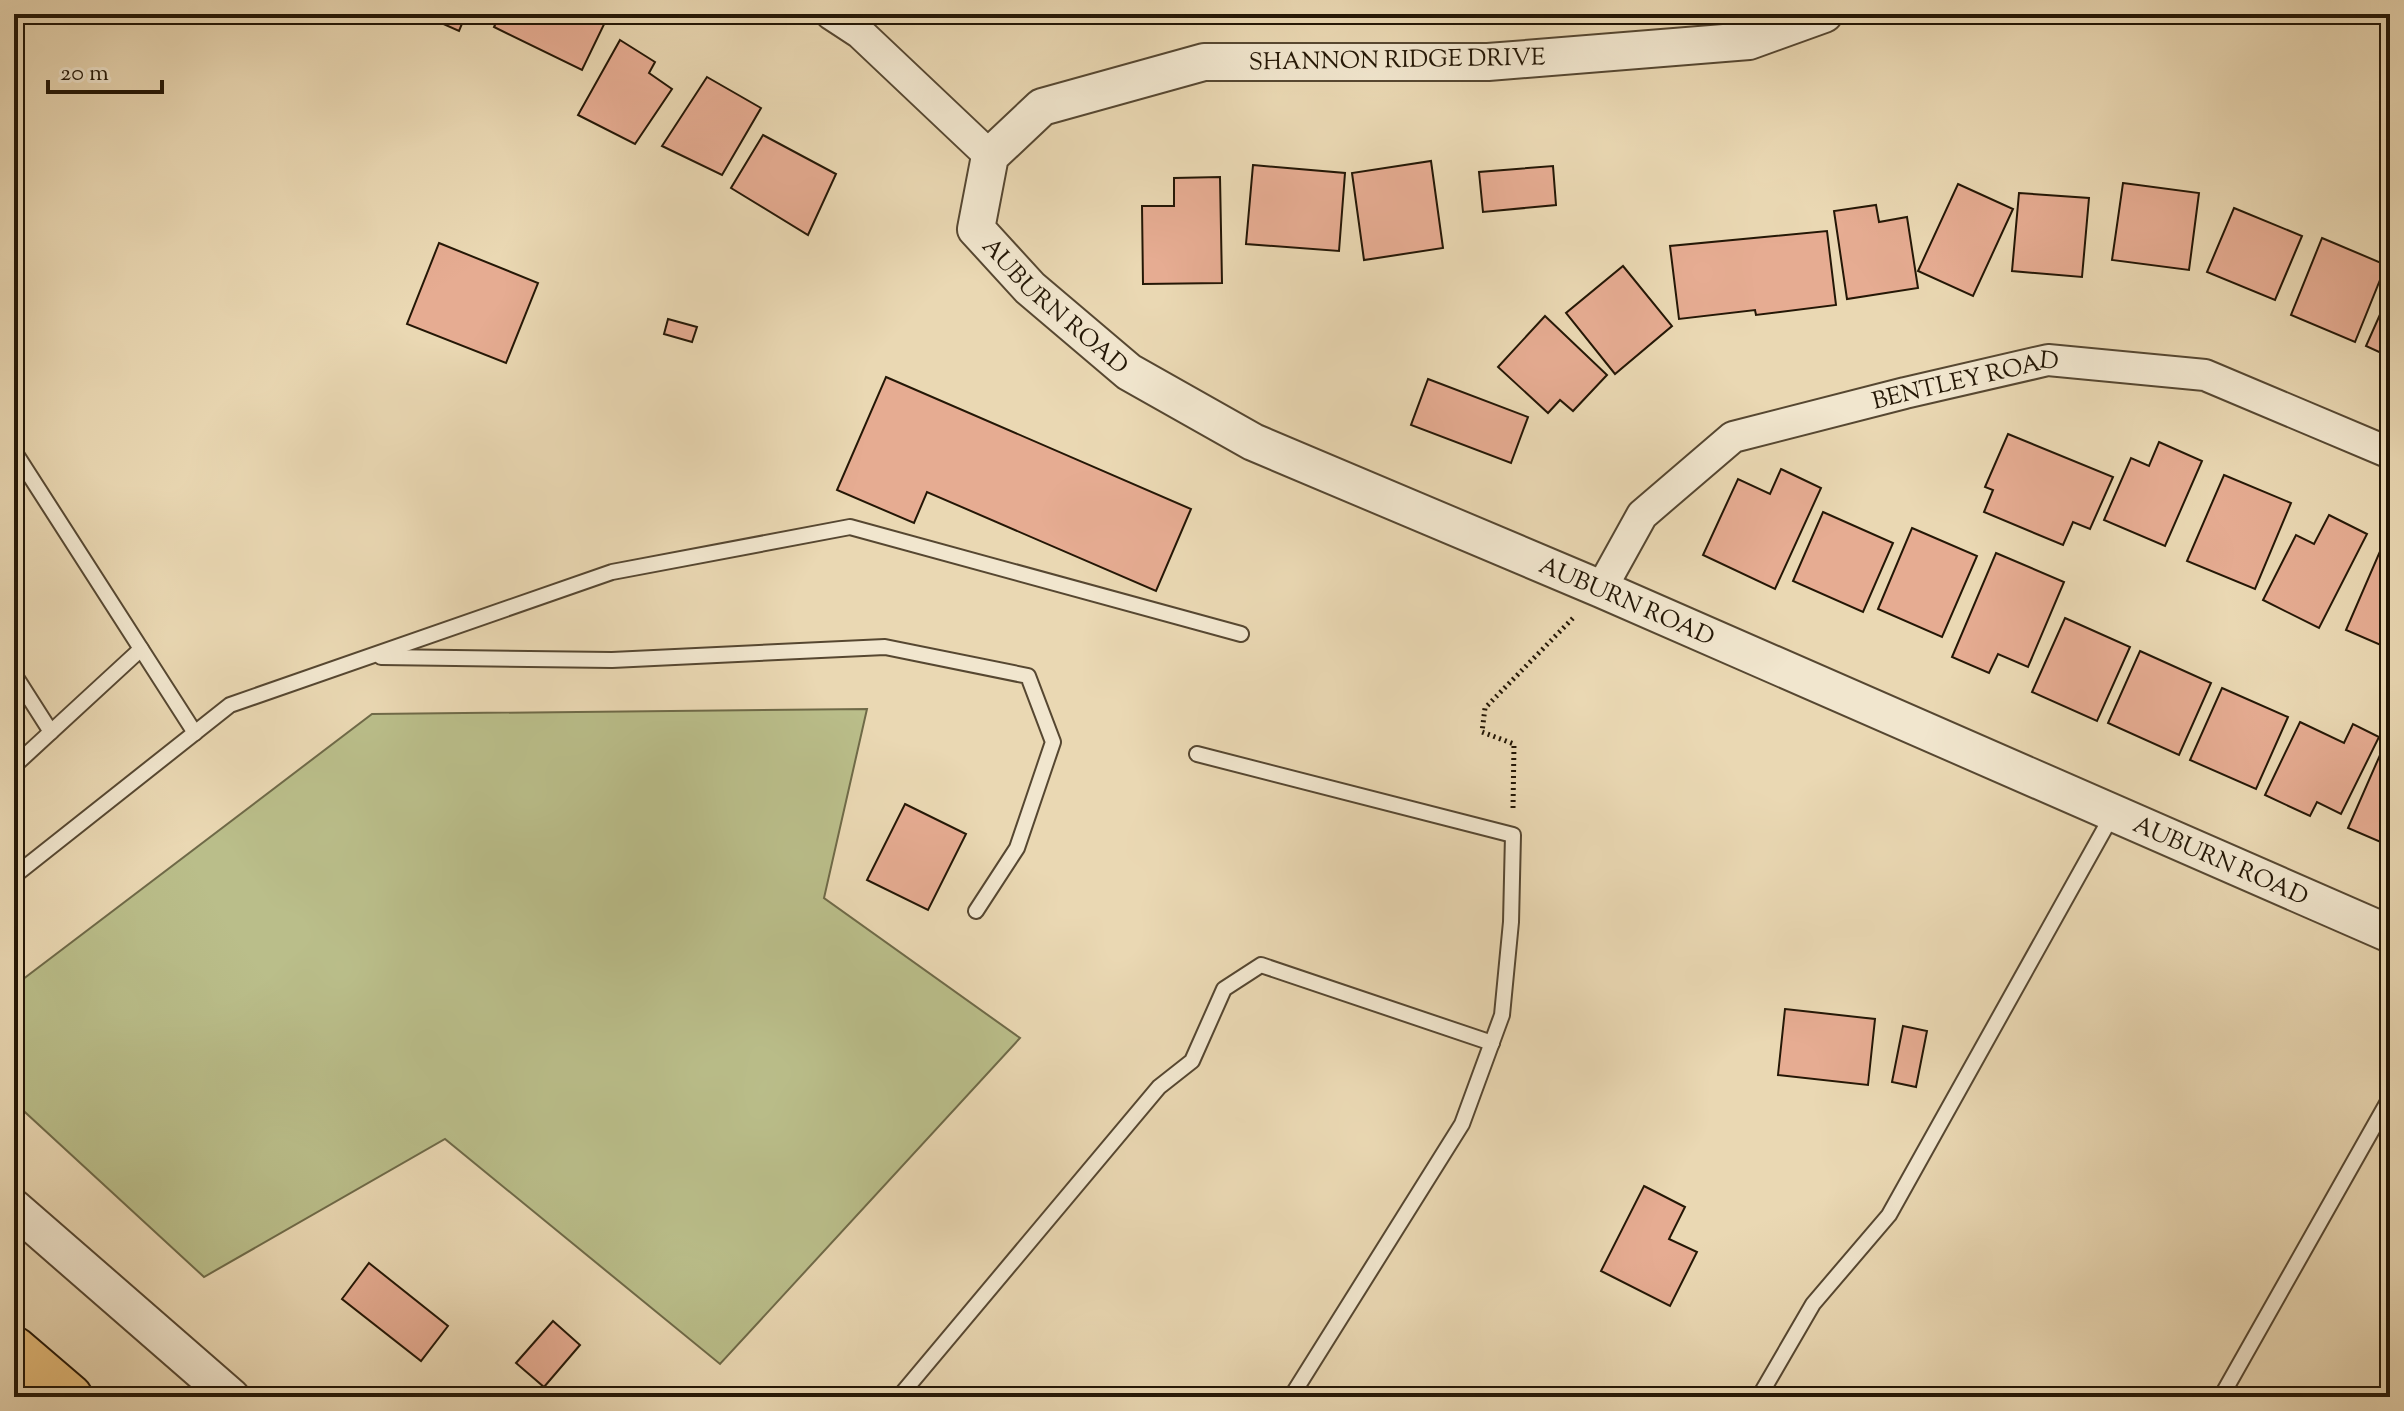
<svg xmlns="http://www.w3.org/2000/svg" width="2404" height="1411" viewBox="0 0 2404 1411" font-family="'Sorts Mill Goudy',serif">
<rect width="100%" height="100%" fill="#ead8b3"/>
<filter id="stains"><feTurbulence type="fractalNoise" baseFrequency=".0025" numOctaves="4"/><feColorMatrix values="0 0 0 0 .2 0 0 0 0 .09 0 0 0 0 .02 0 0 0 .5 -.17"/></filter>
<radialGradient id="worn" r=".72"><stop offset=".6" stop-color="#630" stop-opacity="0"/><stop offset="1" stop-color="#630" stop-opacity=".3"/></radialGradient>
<path fill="#babe8a" stroke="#6f6a48" stroke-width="2" d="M867,709L824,898L1020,1038L720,1364L445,1139L204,1277L14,1102V986L372,714Z"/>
<g fill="#e6ac92" stroke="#241706" stroke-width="2">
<path d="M421,14H466L459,31Z"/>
<path d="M500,14H609L582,70L494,27Z"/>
<path d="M620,40L655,62L649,73L672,89L635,144L578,115Z"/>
<path d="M707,77L761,108L722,175L662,146Z"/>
<path d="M763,135L836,174L808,235L731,188Z"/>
<path d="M1431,161L1443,248L1364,260L1352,173Z"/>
<path d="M1253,165L1345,173L1339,251L1246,244Z"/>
<path d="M1553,166L1556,205L1483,212L1479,172Z"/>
<path d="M1220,177L1222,283L1143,284L1142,206H1174V178Z"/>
<path d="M2123,183L2199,193L2189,270L2112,260Z"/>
<path d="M1958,184L2013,209L1973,296L1918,271Z"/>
<path d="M2019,193L2089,198L2082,277L2012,271Z"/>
<path d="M1876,205L1879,222L1907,217L1918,288L1847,299L1834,211Z"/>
<path d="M2234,208L2302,236L2275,300L2207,272Z"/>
<path d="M1827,231L1836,305L1756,315L1755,310L1679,319L1670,246Z"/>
<path d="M2322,238L2386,265L2355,342L2291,315Z"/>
<path d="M439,243L538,283L506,363L407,324Z"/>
<path d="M1623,266L1672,326L1615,374L1566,313Z"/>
<path d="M2390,292V357L2366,346Z"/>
<path d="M1545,316L1607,375L1573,411L1560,400L1548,413L1498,367Z"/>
<path d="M668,319L697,327L692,342L664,334Z"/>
<path d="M886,377L1191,509L1156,591L927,492L914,523L837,490Z"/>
<path d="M1428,379L1528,417L1511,463L1411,425Z"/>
<path d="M2008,434L2113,477L2090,529L2073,522L2063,545L1984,512L1993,490L1985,487Z"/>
<path d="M2159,442L2202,461L2165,546L2104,520L2131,458L2149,466Z"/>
<path d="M1781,469L1821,488L1775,589L1703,555L1738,479L1770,494Z"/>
<path d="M2224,475L2291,503L2255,589L2187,561Z"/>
<path d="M1823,512L1893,543L1863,612L1793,581Z"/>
<path d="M2329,515L2367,534L2319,628L2263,600L2296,535L2314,544Z"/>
<path d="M1912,528L1977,556L1942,637L1878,609Z"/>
<path d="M2384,542L2390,545V649L2346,630Z"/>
<path d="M1996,553L2064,582L2028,667L1998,654L1989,673L1952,657Z"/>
<path d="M2065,618L2130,647L2097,721L2032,692Z"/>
<path d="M2140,651L2211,683L2179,755L2108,723Z"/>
<path d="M2222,688L2288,717L2256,789L2190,760Z"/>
<path d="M2300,722L2344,743L2353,724L2379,737L2341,814L2317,802L2310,816L2265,795Z"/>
<path d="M2380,755L2390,760V846L2348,828Z"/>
<path d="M905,804L966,834L928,910L867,880Z"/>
<path d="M1785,1009L1875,1019L1868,1085L1778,1075Z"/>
<path d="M1903,1026L1927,1031L1916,1087L1892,1082Z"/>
<path d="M1644,1186L1685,1207L1669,1239L1697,1252L1670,1306L1601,1271Z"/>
<path d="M369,1263L448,1326L421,1361L342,1299Z"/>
<path d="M553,1321L580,1345L544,1387L516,1363Z"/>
</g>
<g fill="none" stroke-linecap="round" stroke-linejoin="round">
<defs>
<g id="service">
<path d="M14,451L195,733"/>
<path d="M381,657L612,660L885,647L1028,676L1053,742L1017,848L976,911"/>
<path d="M14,674L51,732"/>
<path d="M1197,754L1513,835L1511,922L1502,1015L1462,1124L1291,1397"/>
<path d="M14,766L141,649"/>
<path d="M14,876L230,705L612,572L850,527L1241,634"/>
<path d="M899,1397L1159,1087L1192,1061L1224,989L1261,965L1492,1043"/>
<path d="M1759,1397L1813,1304L1889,1215L2114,812"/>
<path d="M2221,1397L2390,1098"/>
</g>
<g id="minor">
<path d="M831,14L860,33L990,156"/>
<path id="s1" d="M1601,589L1642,515L1733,437L1905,393L2048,360L2205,375L2390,453"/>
</g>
<g id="tertiary">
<path id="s2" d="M1824,14L1749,41L1488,62H1204L1042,107L990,156L976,229L1030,288L1129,372L1253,442L1601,589L2390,934"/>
<path d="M14,1208L231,1397"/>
</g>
<path id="trunk" d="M14,1349L70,1397"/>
</defs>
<use href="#service" stroke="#564731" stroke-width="18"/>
<use href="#minor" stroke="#564731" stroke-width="34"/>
<use href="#tertiary" stroke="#564731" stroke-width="40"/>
<use href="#trunk" stroke="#241706" stroke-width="48"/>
<path stroke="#241706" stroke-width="5" stroke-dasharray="2 4" stroke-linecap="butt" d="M1513,808L1514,744L1482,732L1485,708L1575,616"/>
<use href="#service" stroke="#f1e6ce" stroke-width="14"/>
<use href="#minor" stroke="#f1e6ce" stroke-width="30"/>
<use href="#tertiary" stroke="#f1e6ce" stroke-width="36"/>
<use href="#trunk" stroke="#e5bc7a" stroke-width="44"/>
</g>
<g text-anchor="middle" stroke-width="7" stroke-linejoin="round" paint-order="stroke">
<g font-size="24" fill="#241706" stroke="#f1e6ce">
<text transform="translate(1397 59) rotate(-1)" y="8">SHANNON RIDGE DRIVE</text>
<text dy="8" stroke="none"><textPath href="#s2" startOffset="1050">AUBURN ROAD</textPath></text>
<text dy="8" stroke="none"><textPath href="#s1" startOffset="444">BENTLEY ROAD</textPath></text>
<text dy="8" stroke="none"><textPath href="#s2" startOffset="1698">AUBURN ROAD</textPath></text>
<text dy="8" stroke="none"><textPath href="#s2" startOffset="2346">AUBURN ROAD</textPath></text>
</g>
</g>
<rect width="2404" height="1411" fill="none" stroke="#ead8b3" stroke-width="48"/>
<rect x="16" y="16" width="2372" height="1379" fill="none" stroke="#241706" stroke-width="4"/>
<rect x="24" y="24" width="2356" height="1363" fill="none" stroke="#241706" stroke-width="2"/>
<path d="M48 80v12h114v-12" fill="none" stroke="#241706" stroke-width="4"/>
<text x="60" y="80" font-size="24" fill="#241706" stroke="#f1e6ce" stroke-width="6" paint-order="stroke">20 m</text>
<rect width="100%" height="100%" filter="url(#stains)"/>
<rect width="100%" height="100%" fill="url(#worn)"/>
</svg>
